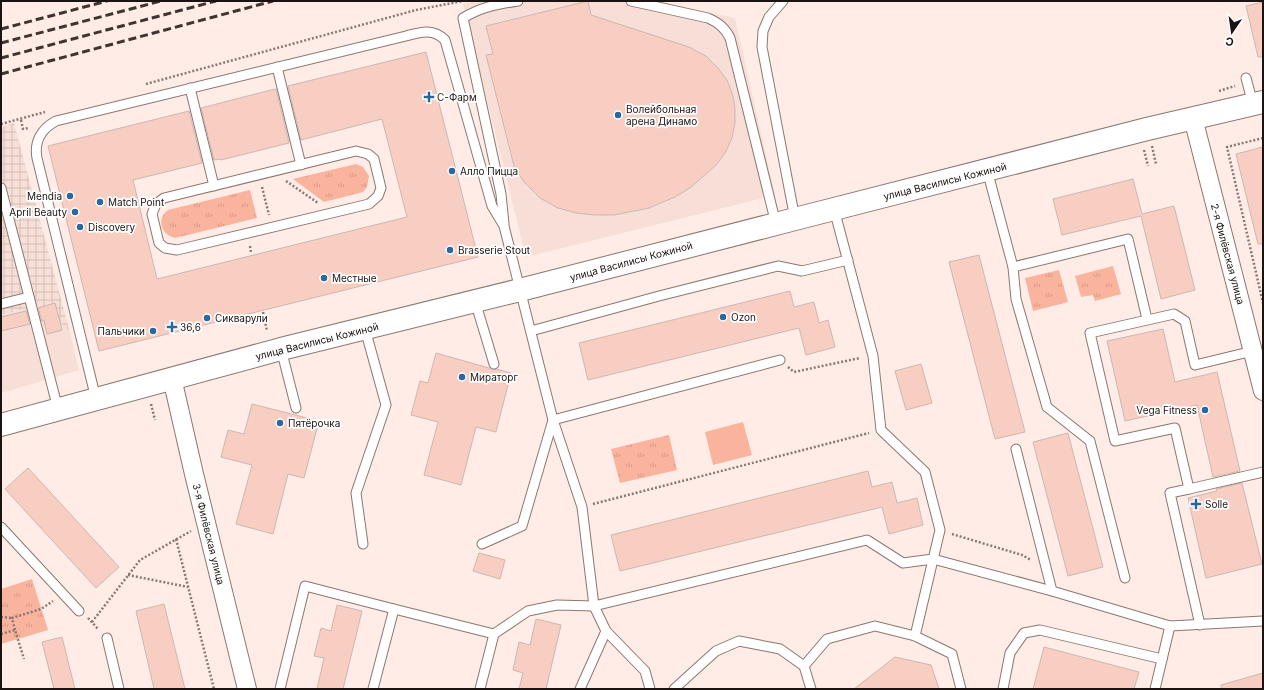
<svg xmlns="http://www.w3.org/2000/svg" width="1264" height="690" viewBox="0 0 1264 690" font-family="Inter,sans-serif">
<defs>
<pattern id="industrial-grid" width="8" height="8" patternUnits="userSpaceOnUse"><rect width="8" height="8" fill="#f7ded6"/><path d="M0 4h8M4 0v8" fill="none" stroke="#d3beb7"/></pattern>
<pattern id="park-tufts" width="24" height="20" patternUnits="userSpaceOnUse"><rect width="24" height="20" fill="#fab39d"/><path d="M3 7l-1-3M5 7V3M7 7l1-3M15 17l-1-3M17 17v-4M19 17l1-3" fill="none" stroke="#d69986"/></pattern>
</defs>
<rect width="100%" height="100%" fill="#ffece6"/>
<g fill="#f7ded6">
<path d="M477,1H652L735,18L775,195L526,257L463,4Z"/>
<path d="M39,305L47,335L69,329L79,370L1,393V315Z"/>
</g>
<path fill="url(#industrial-grid)" d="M14,123L69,329L47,335L39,305L1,315V127Z"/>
<g fill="url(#park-tufts)">
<path d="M356,164L363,167L369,176L367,187L363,192L324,202L293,179Z"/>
<path d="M250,190L257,218L175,238C161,235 156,219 168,210Z"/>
<path d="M1113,266L1121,294L1095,301L1093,295L1081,297L1075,276Z"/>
<path d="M1059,270L1068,302L1033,311L1025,278Z"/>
<path d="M669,435L677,470L620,483L611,449Z"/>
<path d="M32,579L48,630L1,644V589Z"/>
</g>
<path fill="#fab39d" d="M743,422L752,455L713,465L705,432Z"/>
<g fill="#f7cec1" stroke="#ceb7b1">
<path d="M588,1L591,15L689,47L706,56L717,67L727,80L733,96L735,108V123L732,138L725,153L716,165L690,188L675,197L649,208L614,215H595L576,213L558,208L540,198L524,182L514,166L486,55L493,54L486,26Z"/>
<path d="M1263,2V57H1258L1246,6Z"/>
<path d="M426,52L478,257L99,351L48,146L189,111L202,163L133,180L157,279L407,217L382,119L301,140L288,86Z"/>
<path d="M275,89H276L289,143L221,160V159L214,160L201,108Z"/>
<path d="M1263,147V244H1258L1236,154Z"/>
<path d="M1133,179L1142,214L1174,206L1195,290L1161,299L1141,216L1062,235L1053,199Z"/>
<path d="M979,255L1025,432L995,439L949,262Z"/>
<path d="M790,291L794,307L814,302L819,323L828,320L835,347L806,355L799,328L588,380L579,343Z"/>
<path d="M55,303L62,330L47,334L44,320L42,321L38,308Z"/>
<path d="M26,311L30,324L1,331V317Z"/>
<path d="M1163,329L1175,382L1217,372L1240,471L1213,477L1197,405L1125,421L1107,341Z"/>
<path d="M436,353L489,368L492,370L496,369L511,373L496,432L476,427L461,485L424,475L438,422L411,415L420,381L428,383Z"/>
<path d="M921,364L932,403L906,410L895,371Z"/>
<path d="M252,404L319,421L304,478L288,474L273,534L236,524L252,465L221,457L228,430L244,434Z"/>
<path d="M1068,433L1103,567L1068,576L1033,442Z"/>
<path d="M28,468L119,567L96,588L5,489Z"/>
<path d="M868,471L872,487L892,482L897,503L917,498L923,525L889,534L882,507L620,571L611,535Z"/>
<path d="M1242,483L1262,564L1206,578L1188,498L1217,491L1216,489Z"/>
<path d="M479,553L505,560L500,579L473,571Z"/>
<path d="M164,604L185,689H154L136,611Z"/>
<path d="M337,605L362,611L343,689H317L324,658L314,656L321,628L331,631Z"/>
<path d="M536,619L561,625L546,689H519L523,673L513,670L519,642L530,645Z"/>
<path d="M62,637L75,689H54L42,642Z"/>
<path d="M1044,647L1139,672L1134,689H1033Z"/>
<path d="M895,657L931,665L939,689H854Z"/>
<path d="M1263,673V689H1221V685Z"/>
</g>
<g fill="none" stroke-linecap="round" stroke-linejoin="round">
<defs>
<g id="lane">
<path d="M631,1L708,18C719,23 725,28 730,38L776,224"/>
<path d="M783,1L769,17L763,31L762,47L795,219"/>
<path d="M277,67L301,165"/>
<path d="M1246,78L1253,104"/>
<path d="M190,88L214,186"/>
<path d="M356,151L368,154L374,159L381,188L378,196L369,204L177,250L165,248L159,243L152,214L156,204L164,198Z"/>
<path d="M987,170L1013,267L1016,299L1047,407L1090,441L1125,578"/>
<path d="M1,188L58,409"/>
<path d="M834,209L873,356L881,430L925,472L940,530L915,636"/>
<path d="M504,224L501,194L463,18C481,7 498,4 518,1"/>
<path d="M1013,267L1128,239L1147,319"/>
<path d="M475,301L494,364"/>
<path d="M1,304L29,297"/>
<path d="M531,331L659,296L778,266L802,271L848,260"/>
<path d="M281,349L296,408"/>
<path d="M1253,351L1195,365L1185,321L1174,314L1090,333L1115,441L1175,428L1189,489L1263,472"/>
<path d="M96,399L37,158C34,142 41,129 56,121L406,36C421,32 433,28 445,40L492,206L504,226L553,420L582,507L594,606L606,631L580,689"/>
<path d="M1016,449L1052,591"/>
<path d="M1189,489L1170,493L1200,625"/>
<path d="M1,527L79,611"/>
<path d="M363,544L356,493L386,405L365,329"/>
<path d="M482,544L522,526L553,420L780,360"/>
<path d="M606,631L645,671L650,689"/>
<path d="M107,638L119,689"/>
<path d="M804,666L811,689"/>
<path d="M280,689L305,586L394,609"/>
<path d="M373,689L394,609L494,634"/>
<path d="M480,689L494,634L528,611L557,605L594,606L867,540L903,563L933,559L1052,591L1170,626L1263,621"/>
<path d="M674,689L716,651L739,641L780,649L804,666L827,639L875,626L915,636L952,654L961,689"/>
<path d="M1003,689L1010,653L1024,633L1040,630L1162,659"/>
<path d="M1155,689L1170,626"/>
</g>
<g id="street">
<path d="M1193,118L1263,391"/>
<path d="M172,378L194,474L247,689"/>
</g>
<path id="secondary" d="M1,425L281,349L520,290L795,219L1147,129L1263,102"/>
</defs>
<use href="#lane" stroke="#8c7771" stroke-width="11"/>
<use href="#street" stroke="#8c7771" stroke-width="20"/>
<use href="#secondary" stroke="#8c7771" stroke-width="24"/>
<g stroke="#877a76" stroke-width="2.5" stroke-dasharray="2 2" stroke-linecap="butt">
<path d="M146,84L416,10L463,1"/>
<path d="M1219,91L1235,86"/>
<path d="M21,120L23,129L29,128"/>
<path d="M1,124L45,112"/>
<path d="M1263,138L1227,147L1263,303"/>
<path d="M1152,146L1156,164"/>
<path d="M1144,150L1148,166"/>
<path d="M286,181L318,203"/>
<path d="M262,187L269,215"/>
<path d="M250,246L251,253"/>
<path d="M263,312L267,331"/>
<path d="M788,367L794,372L860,358"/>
<path d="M151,404L155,420"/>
<path d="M593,504L869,433"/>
<path d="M952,534L1022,555L1031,560"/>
<path d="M176,539L214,689"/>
<path d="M128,575L188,587"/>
<path d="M1,617L12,618"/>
<path d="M88,618L98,629"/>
<path d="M92,622L140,560L191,531"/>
<path d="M15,630L12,618L41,609L53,601"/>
<path d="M1,634L15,630L24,659"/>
</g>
<use href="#lane" stroke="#fff" stroke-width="9"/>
<use href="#street" stroke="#fff" stroke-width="18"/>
<use href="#secondary" stroke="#fff" stroke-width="22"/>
<g stroke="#3e3432" stroke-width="3" stroke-dasharray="8 4" stroke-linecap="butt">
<path d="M1,29L107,1"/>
<path d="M1,43L161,1"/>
<path d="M1,58L216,1"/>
<path d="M1,74L273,1"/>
</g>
</g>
<g fill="#2a699f" stroke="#fff" stroke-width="1.5">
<path d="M427 91h4v4h4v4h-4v4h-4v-4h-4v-4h4z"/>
<circle cx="618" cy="115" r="4"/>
<circle cx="452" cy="171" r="4"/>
<circle cx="70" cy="196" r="4"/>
<circle cx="100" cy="202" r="4"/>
<circle cx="75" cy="212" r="4"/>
<circle cx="80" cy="227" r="4"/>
<circle cx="450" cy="250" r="4"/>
<circle cx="324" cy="278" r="4"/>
<circle cx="723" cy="317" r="4"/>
<circle cx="207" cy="318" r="4"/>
<path d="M170 321h4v4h4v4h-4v4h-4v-4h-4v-4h4z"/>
<circle cx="153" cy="331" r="4"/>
<circle cx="462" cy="377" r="4"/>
<circle cx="1205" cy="410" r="4"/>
<circle cx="280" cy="423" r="4"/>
<path d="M1194 498h4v4h4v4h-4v4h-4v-4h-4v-4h4z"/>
</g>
<g text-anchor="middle" stroke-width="3.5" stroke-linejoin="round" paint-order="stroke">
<g font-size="10" fill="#1b1311" stroke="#fff" text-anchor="start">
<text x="437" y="101">C-Фарм</text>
<text x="626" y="113">Волейбольная<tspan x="626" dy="12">арена Динамо</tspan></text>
<text x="460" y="175">Алло Пицца</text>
<text x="62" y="200" text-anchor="end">Mendia</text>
<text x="108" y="206">Match Point</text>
<text x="67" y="216" text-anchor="end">April Beauty</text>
<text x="88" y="231">Discovery</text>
<text x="458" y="254">Brasserie Stout</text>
<text x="332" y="282">Местные</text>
<text x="731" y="321">Ozon</text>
<text x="215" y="322">Сикварули</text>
<text x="180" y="331">36,6</text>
<text x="145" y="335" text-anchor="end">Пальчики</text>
<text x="470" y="381">Мираторг</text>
<text x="1197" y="414" text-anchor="end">Vega Fitness</text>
<text x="288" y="427">Пятёрочка</text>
<text x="1205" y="508">Solle</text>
</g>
<g font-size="10" fill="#1b1311" stroke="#fff">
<text transform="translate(945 181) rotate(-14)" y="4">улица Василисы Кожиной</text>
<text transform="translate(1228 254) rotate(75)" y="4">2-я Филёвская улица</text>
<text transform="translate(631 261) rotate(-15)" y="4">улица Василисы Кожиной</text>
<text transform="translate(317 341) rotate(-14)" y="4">улица Василисы Кожиной</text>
<text transform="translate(209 534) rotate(76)" y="4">3-я Филёвская улица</text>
</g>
</g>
<rect width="1264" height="690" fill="none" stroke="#1b1311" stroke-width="4"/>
<g transform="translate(1232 32) rotate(193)" stroke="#ffffff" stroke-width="3" paint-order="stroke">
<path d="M0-3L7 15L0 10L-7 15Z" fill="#1b1311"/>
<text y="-6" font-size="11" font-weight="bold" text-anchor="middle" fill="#1b1311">С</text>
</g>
</svg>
